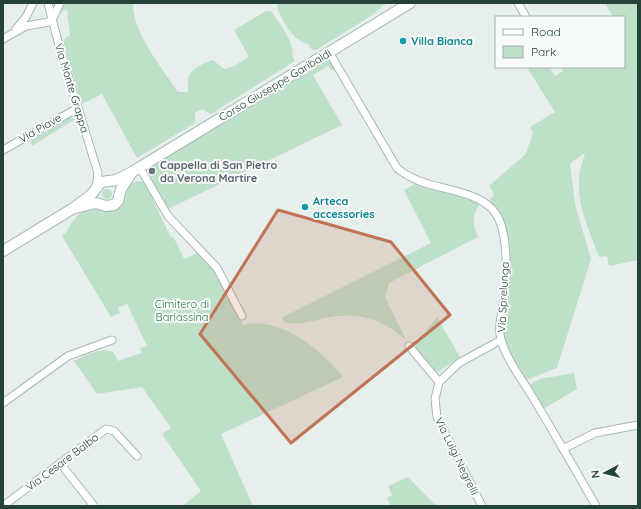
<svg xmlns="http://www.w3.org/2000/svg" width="641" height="509" viewBox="0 0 641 509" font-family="Quicksand,sans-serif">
<rect width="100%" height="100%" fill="#e6efeb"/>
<g fill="#bfe0c8">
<path d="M64,3H133C132,32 163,69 178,92H188C189,87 187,84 188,79C189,70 205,62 213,60L224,69L234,66L249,57L234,30L266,11L272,12C278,22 290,36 292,48C293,54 292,56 295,61L211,114L202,109L195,113V123L137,158L102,94L82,104L63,41L66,37L70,36L67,10L61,11Z"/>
<path d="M278,3H386L374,14L316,50H312L309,44C291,40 284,22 277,8Z"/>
<path d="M605,3H638V260L609,266L607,256L599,257C590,233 577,206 579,180C579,170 583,161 585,153L573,161L570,165L576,208L591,259L557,368L526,380L509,351L502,331L508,243L501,217L490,204V200L494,194L489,186L526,154L533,132L530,127L555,112L528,69L532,67H549L555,76L563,71L561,67H624V39L626,37L624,34V17H613Z"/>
<path d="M323,60L329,61L335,68L331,70L328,66L313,75L342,125L168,209L150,177L149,168Z"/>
<path d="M70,117L75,119L32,146L30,141L31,139Z"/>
<path d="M138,181L143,182L147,187L171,238L173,236L184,259L197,253L215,270L243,325C280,316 321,349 343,377L221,434L253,506H183L201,491L162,434L171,428L142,387L97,394L74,361C84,356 104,345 114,353L118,361L142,353L140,348L147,346L127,304L118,308L120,313L111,317L62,236C69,231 68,227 73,221C84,205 105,205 122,202L129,184Z"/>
<path d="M415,184L480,203C472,216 472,222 478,237L389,283L385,297L406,340C383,319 357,311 326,318C313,321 300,325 286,323L281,318L431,243L404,190Z"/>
<circle cx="107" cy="194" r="5"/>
<path d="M437,317L460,357L438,372L434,371L416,349V344Z"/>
<path d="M574,373L577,389L543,409L531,388V384L540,379Z"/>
<path d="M408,477L436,506H391L387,498L392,495L388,486Z"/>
</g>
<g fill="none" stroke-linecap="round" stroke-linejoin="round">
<defs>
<g id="minor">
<path d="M48,3L60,49L98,173L96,188"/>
<path d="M518,3L526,17"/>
<path d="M16,29L26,17L33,3"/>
<path d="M3,39L26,26L49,22L54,16L60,3"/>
<path d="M329,52L397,168C424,192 472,186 493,210C510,229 507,281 503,305C501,317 498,328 501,340C507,360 521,378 532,396C554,433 575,469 596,506"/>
<path d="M3,150L78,108"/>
<path d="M140,168L168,216L217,268L242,316"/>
<path d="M409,346L439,382L459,363L501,340"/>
<path d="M439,382L435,399L437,417L482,506"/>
<path d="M3,403L68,356L112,340"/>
<path d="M563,449L595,433L638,425"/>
<path d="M60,463L94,506"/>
<path d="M3,506L106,429L114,431L137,456"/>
</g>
<g id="secondary">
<path d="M75,208L96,203L106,206L114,205L118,201L121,189L132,172"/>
<path d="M3,251L72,209L91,195L101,182L116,180L132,172L410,3"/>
</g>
</defs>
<use href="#minor" stroke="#a8b8b2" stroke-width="9"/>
<use href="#secondary" stroke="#a4bbb3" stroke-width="12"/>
<use href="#minor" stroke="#fff" stroke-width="7"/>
<use href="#secondary" stroke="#fff" stroke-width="10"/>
</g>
<path fill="#c07456" fill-opacity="0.2" stroke="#c07456" stroke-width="3" stroke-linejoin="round" d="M278,210L391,242L450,315L291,443L200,334Z"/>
<g fill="#0f9aa8" stroke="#f7fbf9" stroke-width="1.5">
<circle cx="403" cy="41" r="4"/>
<circle cx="305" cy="207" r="4"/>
</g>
<circle fill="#6b7280" stroke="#f7fbf9" stroke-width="1.5" cx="152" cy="171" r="4"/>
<g text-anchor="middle" stroke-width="4" stroke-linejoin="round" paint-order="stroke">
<g font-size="11" font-weight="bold" fill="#0d838f" stroke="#f7fbf9" text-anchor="start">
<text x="411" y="45">Villa Bianca</text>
<text x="313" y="205">Arteca<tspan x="313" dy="13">accessories</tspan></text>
</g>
<g font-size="11" fill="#24423a" stroke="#f7fbf9">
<text transform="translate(275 85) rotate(-31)" y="4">Corso Giuseppe Garibaldi</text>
<text transform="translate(72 88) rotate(73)" y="4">Via Monte Grappa</text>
<text transform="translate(40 128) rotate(-30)" y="4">Via Piave</text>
<text transform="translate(503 297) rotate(-87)" y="4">Via Sprelunga</text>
<text transform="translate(457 456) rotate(64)" y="4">Via Luigi Negrelli</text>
<text transform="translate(62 462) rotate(-37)" y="4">Via Cesare Balbo</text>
</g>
<g font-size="11" font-weight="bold" fill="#5b616d" stroke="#f7fbf9" text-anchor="start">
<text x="160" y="169">Cappella di San Pietro<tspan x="160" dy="13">da Verona Martire</tspan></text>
</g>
<g font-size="11" fill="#2d7a4b" stroke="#f7fbf9">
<text x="182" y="308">Cimitero di<tspan x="182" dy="13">Barlassina</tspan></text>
</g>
</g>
<rect width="641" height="509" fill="none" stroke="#24423a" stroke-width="8"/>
<rect x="495" y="16" width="130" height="52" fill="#f7fbf9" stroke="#a3b1ad"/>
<rect x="503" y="29" width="20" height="6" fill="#ffffff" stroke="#a3b1ad"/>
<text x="531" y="36" font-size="12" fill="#24423a">Road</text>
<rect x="503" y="46" width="20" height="12" fill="#bfe0c8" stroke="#a3b1ad"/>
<text x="531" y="56" font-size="12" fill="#24423a">Park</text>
<g transform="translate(605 473) rotate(263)" stroke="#f7fbf9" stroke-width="3" paint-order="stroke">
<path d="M0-3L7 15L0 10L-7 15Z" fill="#24423a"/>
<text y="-6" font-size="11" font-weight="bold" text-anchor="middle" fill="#24423a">N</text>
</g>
</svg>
